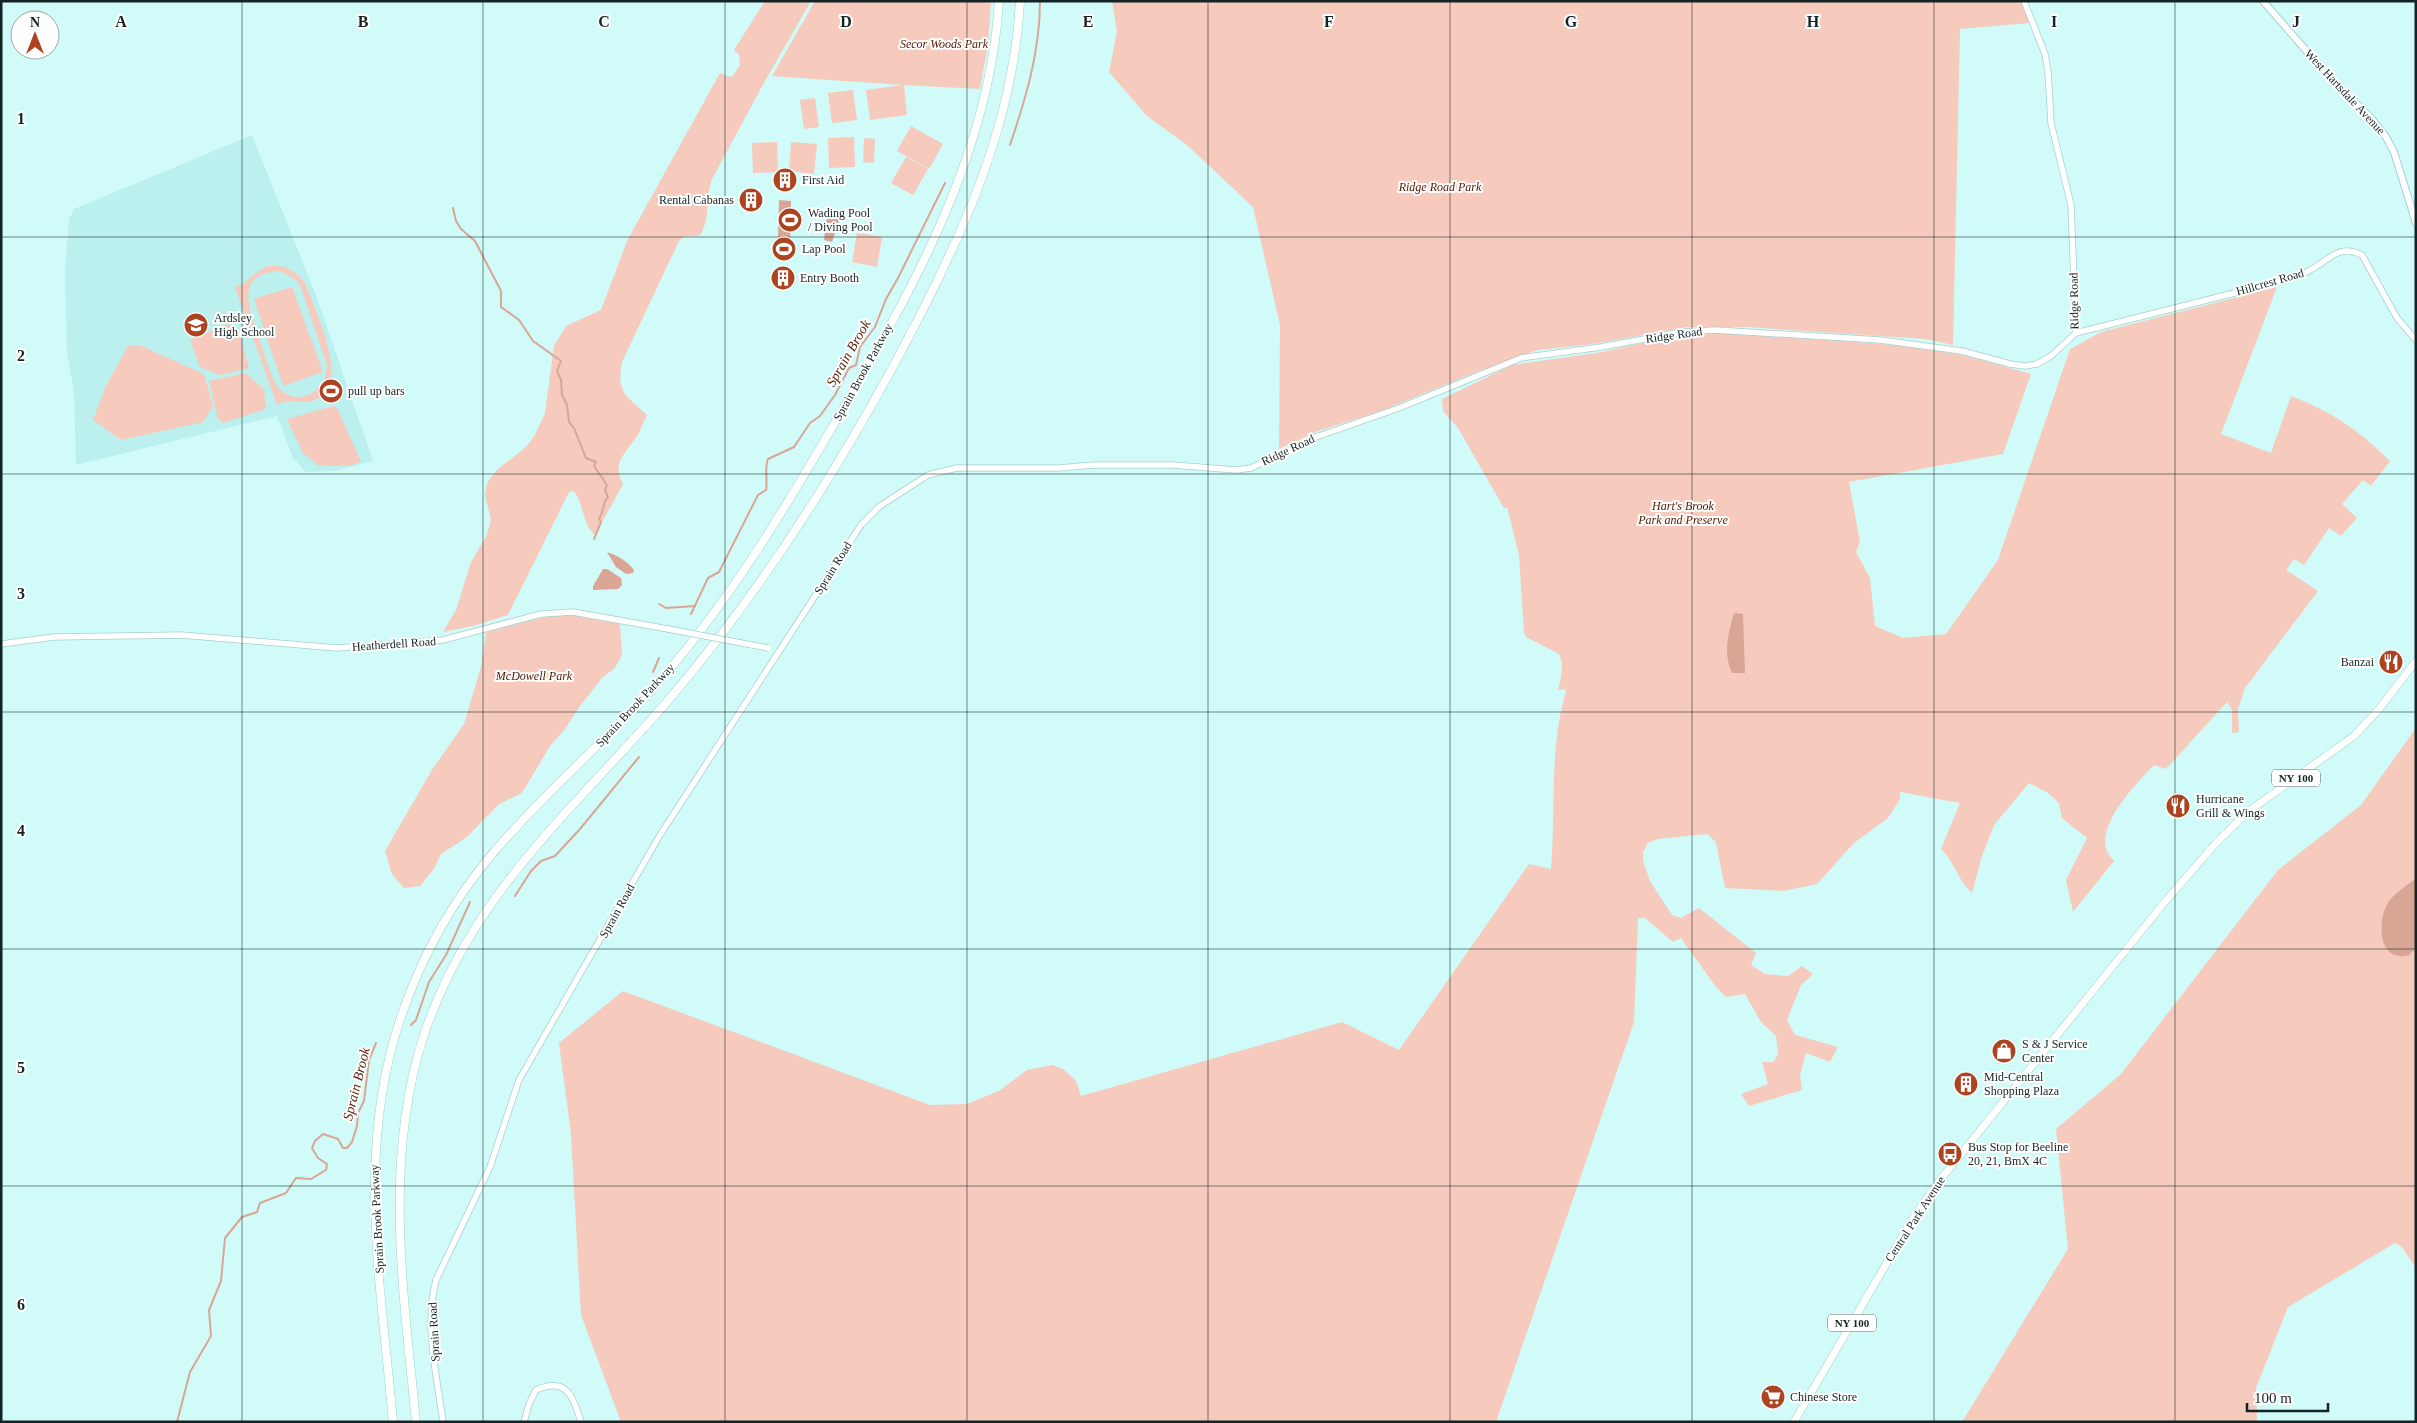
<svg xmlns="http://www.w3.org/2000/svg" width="2417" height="1423" viewBox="0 0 2417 1423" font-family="Georgia,serif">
<rect width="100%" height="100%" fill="#d0fbf9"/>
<path fill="#bbf0ee" d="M252,135L316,295L373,461L334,471L306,472L293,458L277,416L76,465L74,392L67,354L65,273L69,219L74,209Z"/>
<g fill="#f6cabc" fill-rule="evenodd">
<path d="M765,1H811L765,81L712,179C705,197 711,219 700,235L683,237L679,241L622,362C616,393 626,395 647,415C643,422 641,430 637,436C625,454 611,463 623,484L595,535C582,524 584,504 574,491L569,492L508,615L473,626L443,632L456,610L471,562L487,535L491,520L485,495L487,483L498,469L526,447L535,435L545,413L554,346L566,326L601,310L627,241L720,73L729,77L733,76L740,65L739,55L734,50Z"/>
<path d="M815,1H991L988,44L980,89L904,85L907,115L870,120L866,90L902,85L772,76Z"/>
<path d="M1112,1H2022L2029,23L1960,29L1953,345L1925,339L1746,327H1687L1594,344L1538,350L1479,371L1378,412L1318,431L1279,449L1280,325L1253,207L1187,145L1147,116L1109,72L1117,32Z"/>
<path d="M853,90L857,120L832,123L828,93Z"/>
<path d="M815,98L819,127L804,129L800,100Z"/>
<path d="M911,126L943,144L929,169L897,151Z"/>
<path d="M854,137L855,167L829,168L828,138Z"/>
<path d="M864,138L875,139L874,163L863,162Z"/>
<path d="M777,142L778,172L753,173L752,143Z"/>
<path d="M791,142L817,144L814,174L789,171Z"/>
<path d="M906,157L928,169L913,195L891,183Z"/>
<path d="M857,233L882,237L877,267L852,262Z"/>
<path d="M268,266C285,264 297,271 306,285C315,312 351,381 317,399C306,405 299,401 288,401C285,401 279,404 277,405L235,287C249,283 254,271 268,266ZM280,271L296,280L301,288L327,365C327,394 295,409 276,385C269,371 265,356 260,341C250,312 232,273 280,271Z"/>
<path d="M292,287L323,372L283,386L254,299Z"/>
<path d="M2277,287L2221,434L2271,453L2291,396C2334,413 2357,429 2390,461L2371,486L2363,480L2342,504L2357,518L2341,536L2329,528L2304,565L2294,559L2286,570L2318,591L2245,688L2238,709L2239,732L2232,733V710L2227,702L2166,769L2154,765C2137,783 2099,821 2106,848C2107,853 2111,857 2114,861L2073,912L2066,880L2087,838L2062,818L2059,803L2048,793L2029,783L1994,825L1982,856L1972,893C1958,881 1955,862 1941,849L1960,803L1900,792V799L1888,818L1854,843L1817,884L1783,891L1725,888L1716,842L1707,834L1657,839L1648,843L1643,852V861L1650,881L1672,915L1681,918L1699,908L1756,953L1751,965L1765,974L1788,976L1802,966L1813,974L1801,985L1787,1020L1795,1035L1838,1047L1830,1062L1806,1053L1800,1075L1802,1090L1749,1106L1741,1094L1768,1084L1762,1062H1773L1778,1055L1776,1036L1761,1022L1745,994L1726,997L1716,987L1681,938L1673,942L1645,918H1638L1634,1022L1496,1422H621L581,1315L571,1134L559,1043L623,991L930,1105L967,1104L999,1091L1027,1070L1052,1065L1063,1069L1076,1081L1081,1096L1342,1022L1399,1050L1529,864L1551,869C1556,810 1549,748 1566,691L1564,689L1558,690C1561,678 1565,666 1559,654L1526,637L1524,632L1519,555L1507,507L1504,508L1458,428L1443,411L1442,399L1512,365L1602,352L1660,339L1707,333L1779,335L1903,346L1963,355L2031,374L2003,454L1849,482L1860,542L1856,552L1870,578L1875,626L1903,638L1946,634L1998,560L2070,349L2101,332Z"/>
<path d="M228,324L238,328L249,368L220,375L200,367L190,340Z"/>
<path d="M139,345L204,374L213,406L203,422L121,440L93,420L105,388L128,346Z"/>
<path d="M245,373L264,389L266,409L223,423L218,419L209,381Z"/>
<path d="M334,406L337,408L361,462L349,466H319L303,453L287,419Z"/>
<path d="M571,615L620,624L622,655L615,668L603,677L580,706L565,729L550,746L522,793L499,804L467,837L441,854L434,869L420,886L404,888L392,874L385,851L432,770L464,724L481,667L486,632L549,616Z"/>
<path d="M2416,728V1268L2402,1247L2395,1243L2288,1307L2256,1388L2257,1422H1962L2068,1249L2056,1129L2121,1074L2278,870L2361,805Z"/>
</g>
<g fill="#d9a696">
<path d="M779,200L791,201V214L802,215V225H791L790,238H778Z"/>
<path d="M827,215L840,218L832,242L824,240Z"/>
<path d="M774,242L794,243V257L773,256Z"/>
<path d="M607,552C618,556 626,560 634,570L633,573L626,574L616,567Z"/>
<path d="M603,569H607L621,578L622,585L618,589L593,590V586Z"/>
<path d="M1734,613L1743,614L1745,673H1732C1723,652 1728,635 1734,613Z"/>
<path d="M2416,878V948L2409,955C2379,964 2376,922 2388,903C2394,893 2408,885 2416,878Z"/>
</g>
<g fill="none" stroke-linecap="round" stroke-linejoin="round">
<g stroke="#d9a696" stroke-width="2">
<path d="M1010,145C1026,98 1040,51 1040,1"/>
<path d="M453,208L456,221L461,229L475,241L501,291V307L519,320L533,341L561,361L557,371L561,380L562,395L567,405L569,422L574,428L586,458L596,462L594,466L607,485L605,490L608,497C602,503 605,510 599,519L601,522L594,539"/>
<path d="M659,604L666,608L695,606"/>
<path d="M691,614L708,578L719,572L758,495L766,490C768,479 764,469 768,459L794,447L810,423L820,416L835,395L849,368L856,365L860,347L875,327L886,299L898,278L945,183"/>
<path d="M653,672L659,658"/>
<path d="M515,896L531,871L541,861L555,856L580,829L639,757"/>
<path d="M411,1025L416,1020L429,982L446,955L470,902"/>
<path d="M177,1422L190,1372L211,1336L209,1310L221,1281L225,1238L242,1217L257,1212L260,1203L286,1193L296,1178L311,1179L326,1170L327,1164L318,1158L312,1148L315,1141L323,1134L338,1139L343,1148H347L352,1142L357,1126L358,1113L364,1101L369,1060L376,1043"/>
</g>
<defs>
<g id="tertiary">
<path d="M2076,333L2286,280C2295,277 2304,274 2312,269C2332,258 2339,244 2362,255L2397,318L2416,340"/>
<path d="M1,644L54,637L181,635L337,648L443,640L541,614L573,612L668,629"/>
<path d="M443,1422C437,1376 424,1325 436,1280L490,1167L519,1080L660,835L861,525L880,506L928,475L957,468H1058L1094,465H1173L1236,470L1251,468L1316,437L1399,408L1521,358L1601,347L1682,332L1715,330L1880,340L1962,351L2010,364L2025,366L2037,364L2051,356L2076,333L2071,205L2051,123L2048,71L2045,54L2024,1"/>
<path d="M524,1422L529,1404L536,1390C567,1376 573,1397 581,1422"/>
</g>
<path id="secondary" d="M2263,1L2330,78L2372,119L2386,137L2394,152L2416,223"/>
<path id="primary" d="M1794,1422L1910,1223L1936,1185L2163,904L2216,843L2249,811L2354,736L2379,709L2416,661"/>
<g id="motorway">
<path d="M393,1422C381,1284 355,1148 402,1014C422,956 453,900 493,853C543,794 604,743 656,685C727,605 783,512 837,419C912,290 990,154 999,1"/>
<path d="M416,1422C404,1295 383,1163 423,1038C469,896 572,811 666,703C755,599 830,483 895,363C956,249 1013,133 1020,1"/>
</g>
</defs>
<use href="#tertiary" stroke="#a5d0ce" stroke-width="7"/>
<use href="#secondary" stroke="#a5d0ce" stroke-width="8"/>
<use href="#primary" stroke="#a5d0ce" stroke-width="8"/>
<use href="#motorway" stroke="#a5d0ce" stroke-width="9"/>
<use href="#tertiary" stroke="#fff" stroke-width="5.5"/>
<use href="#secondary" stroke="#fff" stroke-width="6"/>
<use href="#primary" stroke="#fff" stroke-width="7"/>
<use href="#motorway" stroke="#fff" stroke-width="8"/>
<defs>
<path id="tertiary-bridge" d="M668,629L768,648"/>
</defs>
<use href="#tertiary-bridge" stroke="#a5d0ce" stroke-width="7" stroke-linecap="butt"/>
<use href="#tertiary-bridge" stroke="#fff" stroke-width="5.5"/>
</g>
<path fill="none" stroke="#142424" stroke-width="1" stroke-opacity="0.55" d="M242,1V1422M483,1V1422M725,1V1422M967,1V1422M1208,1V1422M1450,1V1422M1692,1V1422M1934,1V1422M2175,1V1422M1,237H2416M1,474H2416M1,712H2416M1,949H2416M1,1186H2416"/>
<defs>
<symbol id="building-disc" viewBox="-11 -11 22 22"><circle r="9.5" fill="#ac4421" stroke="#fefefe"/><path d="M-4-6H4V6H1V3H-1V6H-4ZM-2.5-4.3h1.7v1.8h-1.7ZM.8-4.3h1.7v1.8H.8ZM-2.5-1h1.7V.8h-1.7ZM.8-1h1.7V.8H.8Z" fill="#fff"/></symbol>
<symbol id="stadium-disc" viewBox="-11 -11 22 22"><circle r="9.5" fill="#ac4421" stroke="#fefefe"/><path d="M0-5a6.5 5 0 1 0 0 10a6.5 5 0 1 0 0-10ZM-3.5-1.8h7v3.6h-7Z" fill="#fff"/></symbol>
<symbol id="school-disc" viewBox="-11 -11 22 22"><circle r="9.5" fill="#ac4421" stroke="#fefefe"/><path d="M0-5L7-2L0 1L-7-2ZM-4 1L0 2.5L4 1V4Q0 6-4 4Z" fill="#fff"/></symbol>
<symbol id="restaurant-disc" viewBox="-11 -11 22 22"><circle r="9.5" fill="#ac4421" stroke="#fefefe"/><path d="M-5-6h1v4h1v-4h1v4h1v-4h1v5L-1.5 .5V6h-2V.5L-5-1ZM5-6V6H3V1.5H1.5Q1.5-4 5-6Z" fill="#fff"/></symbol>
<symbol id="shop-disc" viewBox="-11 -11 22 22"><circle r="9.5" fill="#ac4421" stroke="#fefefe"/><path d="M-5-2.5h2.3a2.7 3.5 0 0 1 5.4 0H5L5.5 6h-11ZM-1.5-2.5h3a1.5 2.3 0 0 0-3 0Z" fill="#fff"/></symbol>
<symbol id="bus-disc" viewBox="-11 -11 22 22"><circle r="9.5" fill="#ac4421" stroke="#fefefe"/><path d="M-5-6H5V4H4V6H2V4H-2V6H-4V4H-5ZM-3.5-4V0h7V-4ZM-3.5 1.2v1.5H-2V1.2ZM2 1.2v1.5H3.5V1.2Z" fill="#fff"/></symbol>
<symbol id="supermarket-disc" viewBox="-11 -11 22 22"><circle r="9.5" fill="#ac4421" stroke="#fefefe"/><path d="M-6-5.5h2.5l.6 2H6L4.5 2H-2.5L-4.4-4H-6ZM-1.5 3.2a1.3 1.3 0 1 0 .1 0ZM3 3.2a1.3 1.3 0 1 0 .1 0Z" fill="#fff"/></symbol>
</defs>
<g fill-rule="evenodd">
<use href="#building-disc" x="771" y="166" width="28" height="28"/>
<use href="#building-disc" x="737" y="186" width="28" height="28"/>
<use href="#stadium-disc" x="776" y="206" width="28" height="28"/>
<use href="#stadium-disc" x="770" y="235" width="28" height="28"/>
<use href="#building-disc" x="769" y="264" width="28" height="28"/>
<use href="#school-disc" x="182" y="311" width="28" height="28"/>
<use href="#stadium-disc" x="317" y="377" width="28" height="28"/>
<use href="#restaurant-disc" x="2377" y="648" width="28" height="28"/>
<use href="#restaurant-disc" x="2164" y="792" width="28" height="28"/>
<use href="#shop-disc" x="1990" y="1037" width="28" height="28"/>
<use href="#building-disc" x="1952" y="1070" width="28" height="28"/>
<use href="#bus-disc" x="1936" y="1140" width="28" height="28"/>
<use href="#supermarket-disc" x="1759" y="1383" width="28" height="28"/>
</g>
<g text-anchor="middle" stroke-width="4" stroke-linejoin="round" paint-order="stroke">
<g fill="#fefefe" stroke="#5a6565" stroke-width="1">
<rect x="2272" y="769.5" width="48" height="17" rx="4"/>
<rect x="1828" y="1314.5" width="48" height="17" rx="4"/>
</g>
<g font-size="11" font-weight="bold" fill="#142424">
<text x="2296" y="782">NY 100</text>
<text x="1852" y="1327">NY 100</text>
</g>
<g font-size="12" font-style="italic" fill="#531702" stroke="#fefefe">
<text x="944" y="48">Secor Woods Park</text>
<text x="1440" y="191">Ridge Road Park</text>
<text x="1683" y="510">Hart's Brook<tspan x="1683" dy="14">Park and Preserve</tspan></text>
<text x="534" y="680">McDowell Park</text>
</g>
<g font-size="12" fill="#142424" stroke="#fefefe">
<text transform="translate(2345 92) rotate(47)" y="4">West Hartsdale Avenue</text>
<text transform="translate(2270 282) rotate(-16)" y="4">Hillcrest Road</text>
<text transform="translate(2074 301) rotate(-91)" y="4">Ridge Road</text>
<text transform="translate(1674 335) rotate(-8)" y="4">Ridge Road</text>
<text transform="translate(863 372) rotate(-61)" y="4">Sprain Brook Parkway</text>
<text transform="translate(1288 450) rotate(-25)" y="4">Ridge Road</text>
<text transform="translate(833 568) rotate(-58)" y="4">Sprain Road</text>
<text transform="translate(394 644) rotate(-4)" y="4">Heatherdell Road</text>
<text transform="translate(635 705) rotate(-47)" y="4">Sprain Brook Parkway</text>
<text transform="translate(617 911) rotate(-61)" y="4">Sprain Road</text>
<text transform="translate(377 1219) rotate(-93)" y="4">Sprain Brook Parkway</text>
<text transform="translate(1915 1219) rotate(-57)" y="4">Central Park Avenue</text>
<text transform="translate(434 1332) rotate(-93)" y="4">Sprain Road</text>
</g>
<g font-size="12" fill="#142424" stroke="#fefefe" text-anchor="start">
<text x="802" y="184">First Aid</text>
<text x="734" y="204" text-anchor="end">Rental Cabanas</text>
<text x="808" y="217">Wading Pool<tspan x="808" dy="14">/ Diving Pool</tspan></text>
<text x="802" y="253">Lap Pool</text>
<text x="800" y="282">Entry Booth</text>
<text x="214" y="322">Ardsley<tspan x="214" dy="14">High School</tspan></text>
<text x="348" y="395">pull up bars</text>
<text x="2374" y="666" text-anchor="end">Banzai</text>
<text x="2196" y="803">Hurricane<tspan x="2196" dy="14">Grill &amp; Wings</tspan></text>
<text x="2022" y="1048">S &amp; J Service<tspan x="2022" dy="14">Center</tspan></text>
<text x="1984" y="1081">Mid-Central<tspan x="1984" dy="14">Shopping Plaza</tspan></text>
<text x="1968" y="1151">Bus Stop for Beeline<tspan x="1968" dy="14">20, 21, BmX 4C</tspan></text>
<text x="1790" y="1401">Chinese Store</text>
</g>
<g font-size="14" font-style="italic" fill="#5e220d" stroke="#fefefe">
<text transform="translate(848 353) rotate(-60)" y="5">Sprain Brook</text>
<text transform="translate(356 1084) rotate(-76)" y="5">Sprain Brook</text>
</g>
</g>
<g font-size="16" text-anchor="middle" font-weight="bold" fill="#142424" stroke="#fefefe" stroke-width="4" stroke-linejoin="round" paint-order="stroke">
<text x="121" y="27">A</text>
<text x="363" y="27">B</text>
<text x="604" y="27">C</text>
<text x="846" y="27">D</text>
<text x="1088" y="27">E</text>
<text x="1329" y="27">F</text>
<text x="1571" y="27">G</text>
<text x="1813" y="27">H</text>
<text x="2054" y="27">I</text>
<text x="2296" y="27">J</text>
<text x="21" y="124">1</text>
<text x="21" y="361">2</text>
<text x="21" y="599">3</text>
<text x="21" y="836">4</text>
<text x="21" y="1073">5</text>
<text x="21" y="1310">6</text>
</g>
<rect width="2417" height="1423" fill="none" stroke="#142424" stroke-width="5"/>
<g transform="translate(35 35)"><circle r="24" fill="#fefefe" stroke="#a0a7a7"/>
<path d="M0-4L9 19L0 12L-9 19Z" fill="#ac4421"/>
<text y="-8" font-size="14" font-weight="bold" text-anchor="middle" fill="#142424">N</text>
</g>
<path d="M2247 1403v8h81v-8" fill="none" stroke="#142424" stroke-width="2.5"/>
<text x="2254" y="1403" font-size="15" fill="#142424" stroke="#fefefe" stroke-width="4" paint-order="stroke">100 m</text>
</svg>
